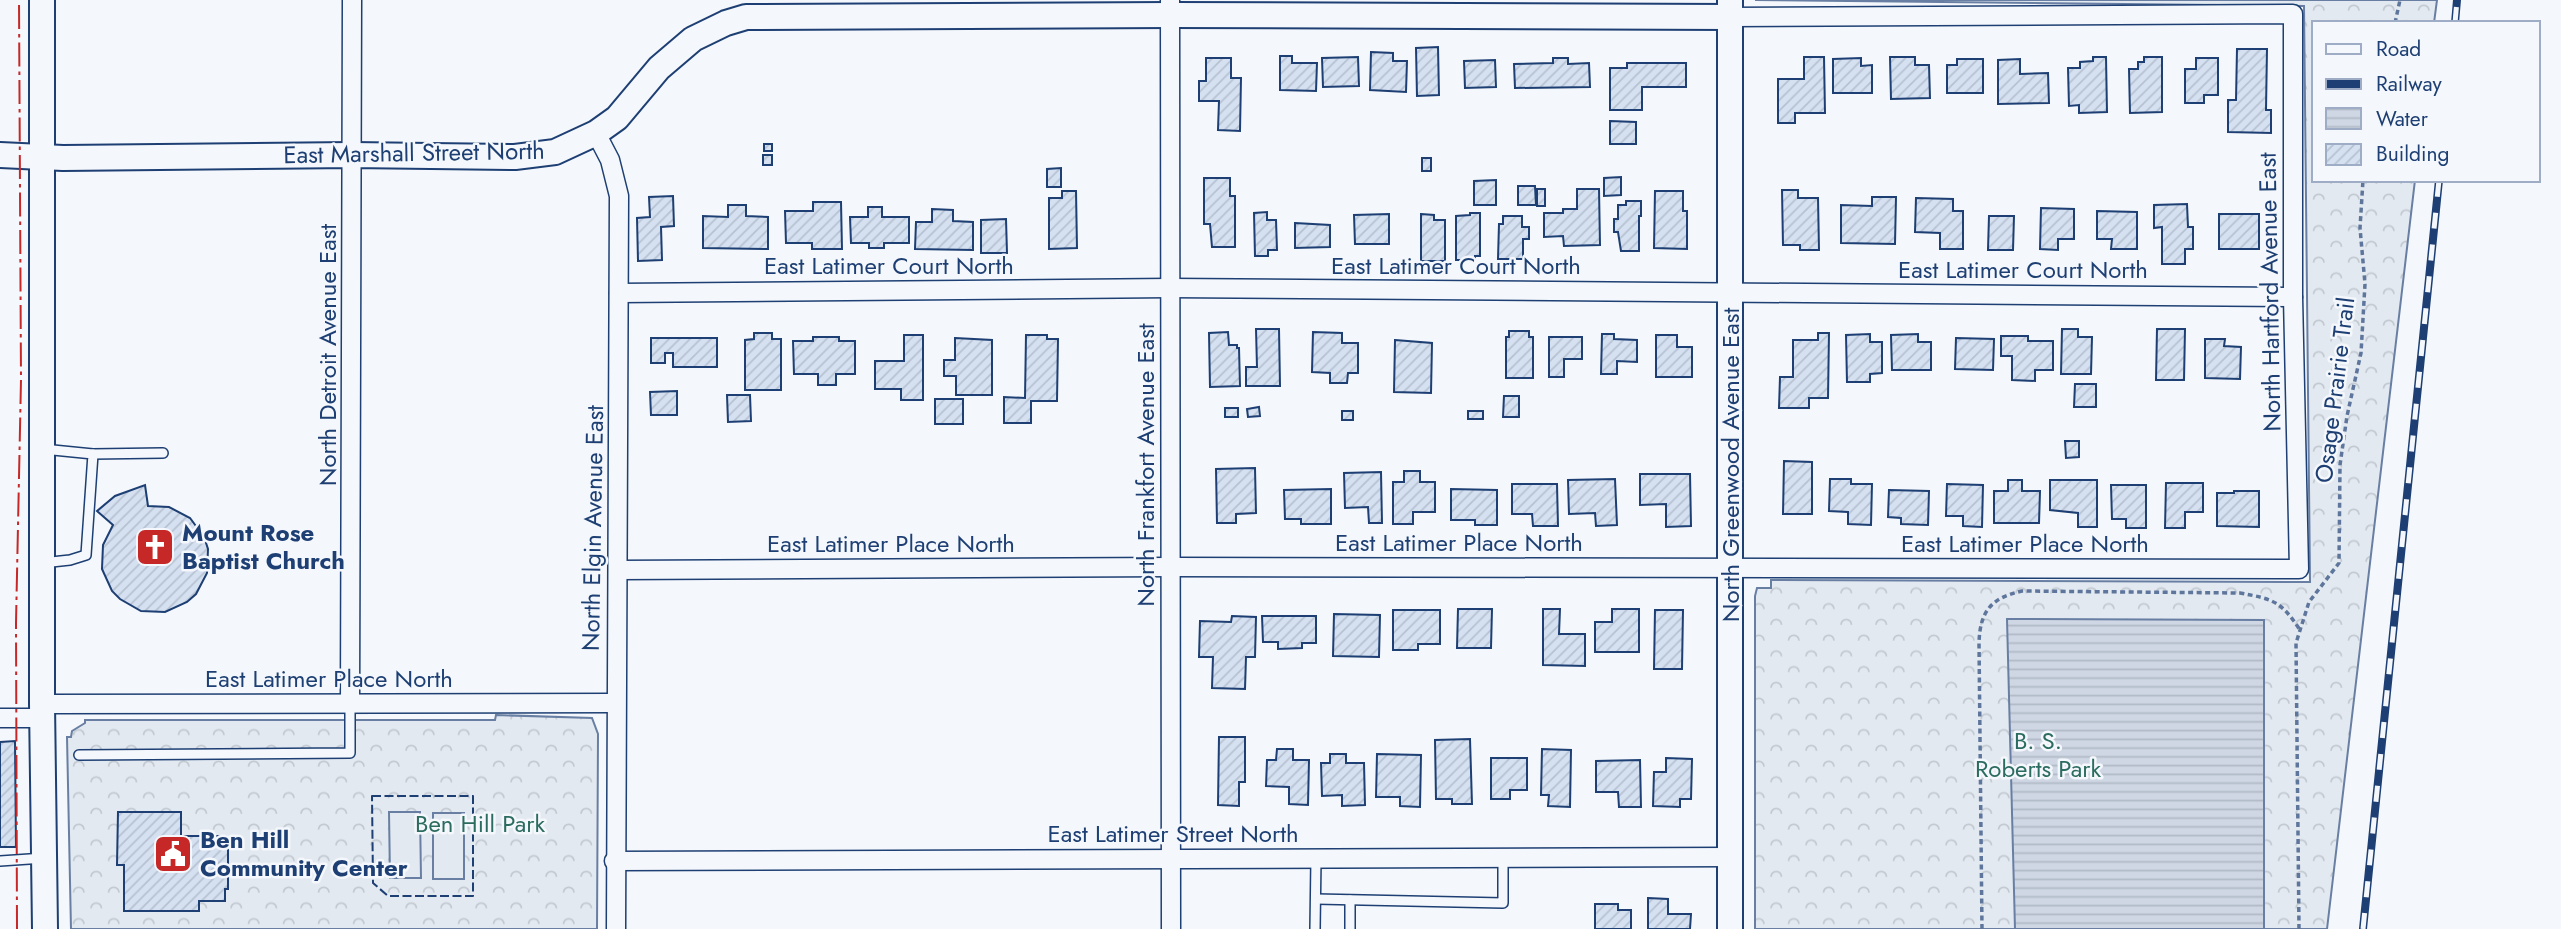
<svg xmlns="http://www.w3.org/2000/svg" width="2561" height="929" viewBox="0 0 2561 929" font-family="Jost,sans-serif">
<defs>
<pattern id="forest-crowns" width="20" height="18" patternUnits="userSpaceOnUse" patternTransform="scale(1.75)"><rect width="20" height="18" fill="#e3e9f0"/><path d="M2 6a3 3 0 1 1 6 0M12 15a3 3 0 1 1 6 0" fill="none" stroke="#c2c9d1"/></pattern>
<pattern id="water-rules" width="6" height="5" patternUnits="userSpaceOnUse" patternTransform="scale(1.75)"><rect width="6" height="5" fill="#cfd7e4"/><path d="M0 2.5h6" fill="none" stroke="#b1bac7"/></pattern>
<pattern id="building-hatch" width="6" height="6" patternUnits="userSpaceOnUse" patternTransform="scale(1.75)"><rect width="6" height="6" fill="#d5e0f0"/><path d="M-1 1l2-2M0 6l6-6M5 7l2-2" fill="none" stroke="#b6c1d1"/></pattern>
</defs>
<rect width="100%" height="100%" fill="#f4f7fb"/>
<g fill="url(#forest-crowns)" stroke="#687fa3" stroke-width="2">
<path d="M1755,0H2437L2434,23H2314V180H2415L2327,929H1755V596L1757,588H1771V580L2310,582L2304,6Z"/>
<path d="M496,715L592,718L598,734L597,929H71L67,737H71L72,731L85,723V720H495Z"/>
</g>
<g fill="#e3e9f0" stroke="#687fa3" stroke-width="2">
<path d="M389,812H420L421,878H390Z"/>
<rect x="433" y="813" width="31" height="66"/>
</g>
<path fill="url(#water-rules)" stroke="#687fa3" stroke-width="2" d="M2007,619L2264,620V929H2015Z"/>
<g fill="url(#building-hatch)" stroke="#1d3f73" stroke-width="2">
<path d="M1438,47L1439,95L1417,96L1416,48Z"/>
<path d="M2237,49H2267L2266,110H2271V133L2228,132V100H2236Z"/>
<path d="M1371,52L1393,53V61H1407L1406,92L1370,90Z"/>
<path d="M1280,56H1292V63H1317L1316,91L1280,90Z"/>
<path d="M1358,57L1359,86L1323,87L1322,58Z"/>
<path d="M1804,57H1824L1825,113H1795V123H1778V79H1804Z"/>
<path d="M1890,57H1915V65H1929L1930,98L1891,99Z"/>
<path d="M2093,57H2106L2107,112L2079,113V105L2069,106L2068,68H2080V62L2093,61Z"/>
<path d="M2144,57H2162V112L2130,113L2129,69H2138V62H2144Z"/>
<path d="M1206,58H1231V78H1241L1240,131L1218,130L1219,101H1199V81H1206Z"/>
<path d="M1553,58H1568V64L1589,63L1590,87L1515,88L1514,64L1553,63Z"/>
<path d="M1861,58V66L1872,65V93H1833V59Z"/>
<path d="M2196,58H2218V95H2204V103H2185V69H2196Z"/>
<path d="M1957,59H1983V93H1947V65H1957Z"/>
<path d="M2020,59V74L2048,73L2049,103L1998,104V60Z"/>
<path d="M1495,60L1496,87L1465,88L1464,61Z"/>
<path d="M1627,63H1686V87H1642V110H1610V68H1627Z"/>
<path d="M1610,121L1636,122V144H1610Z"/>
<rect x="764" y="144" width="8" height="7"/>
<rect x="763" y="155" width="9" height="10"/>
<rect x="1422" y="158" width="9" height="13"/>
<path d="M1061,168V187H1047V169Z"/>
<path d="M1621,177V195L1604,196V178Z"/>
<path d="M1204,178H1230V196H1235V247H1212L1210,224H1204Z"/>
<path d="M1496,180V205H1474V181Z"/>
<path d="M1518,186H1535L1536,205H1518Z"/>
<rect x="1537" y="189" width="8" height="17"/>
<path d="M1577,189H1599L1600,245L1564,246L1563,236L1544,237V213H1563V209H1577Z"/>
<path d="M1782,190H1798V198H1818L1819,250H1800V245H1783Z"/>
<path d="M1062,191H1076L1077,248L1049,249V198H1062Z"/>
<path d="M1655,191H1683V211H1687V249L1654,248Z"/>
<path d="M673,196L674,226L661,227L662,260L638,261L637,218L650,217L649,197Z"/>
<path d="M1872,197H1896L1895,244L1841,243V205L1872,206Z"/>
<path d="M1916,198L1953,199V211H1963V249H1940V233L1915,232Z"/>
<path d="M1626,201H1641V216H1639V251H1621L1618,232H1614V219H1618V205H1626Z"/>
<path d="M813,202H841L842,249H812V243H786L785,211H813Z"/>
<path d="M2187,204L2188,227H2193V249H2185V264H2162V227L2154,228V205Z"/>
<path d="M728,205H746V216L768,217V249L703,248V216L728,217Z"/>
<path d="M868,207H882V217H909V243H884V248H869V243H851L850,217H868Z"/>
<path d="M2041,208L2074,209V239H2058V250L2040,249Z"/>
<path d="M932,209L953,210V221L973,222V250L915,249L916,222H932Z"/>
<path d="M2097,211L2137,212V249H2111L2112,239H2097Z"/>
<path d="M1267,212V220H1276L1277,250H1268V256H1255L1254,213Z"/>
<path d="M1470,213H1480V256H1475V260H1456V216L1470,215Z"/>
<path d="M1389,214V244H1355L1354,215Z"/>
<path d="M1421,214L1434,215V220H1445V261H1421Z"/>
<rect x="2219" y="214" width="40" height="35"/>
<path d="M1503,216H1522V227H1529V239H1523V259H1498L1499,224H1503Z"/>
<path d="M1989,216H2014L2013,250H1988Z"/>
<path d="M1006,219L1007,253H981V220Z"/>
<path d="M1295,223L1330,225V247L1295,248Z"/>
<path d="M1256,329H1279L1280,386H1246V367H1257Z"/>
<path d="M2062,329H2078V337H2092L2091,374H2061Z"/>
<path d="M2157,329H2185L2184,380H2156Z"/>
<path d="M1509,331H1529V337H1533V378H1506V337H1509Z"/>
<path d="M1228,332L1229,345H1237V348H1239L1240,386L1210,387L1209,333Z"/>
<path d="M1313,332L1342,333V343H1358V373H1348L1347,383H1330V373L1312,372Z"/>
<path d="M754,333H772V339H781V390H745V340L754,339Z"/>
<path d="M1818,333H1829L1828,398H1809V408H1779L1780,377H1793V340H1818Z"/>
<path d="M1602,334H1614V339L1637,340V362L1617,361V374H1601Z"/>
<path d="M1870,334V342H1882V373L1870,374V382H1847L1846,335Z"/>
<path d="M1918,334V342H1931V370H1892L1891,335Z"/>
<path d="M904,335H923V400H901V389H875V361H904Z"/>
<path d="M1026,335H1047V339H1058L1057,401H1031V423H1004V397L1025,398Z"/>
<path d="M1656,335H1677V347H1692V377H1656Z"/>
<path d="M2001,336H2028V341H2053V370H2035V381L2012,380V356H2001Z"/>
<path d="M813,337H839V341H855V374H836V385H818V374H794L793,341H813Z"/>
<path d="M1549,337H1582V359H1564V377H1549Z"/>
<path d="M651,338H717V367H673V353H665V363H651Z"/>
<path d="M955,338L992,340V395H956V376H944V360H955Z"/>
<path d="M1956,338L1994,339L1993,370L1955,369Z"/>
<path d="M2205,339H2225L2224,346L2241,347L2240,379L2205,378Z"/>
<path d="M1395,340L1432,343L1431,393L1394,392Z"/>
<path d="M2075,384H2096V407H2074Z"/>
<path d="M677,391V415H651L650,392Z"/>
<path d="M727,395H750L751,421L728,422Z"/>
<path d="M1504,396H1519V417H1503Z"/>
<rect x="935" y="399" width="28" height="25"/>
<path d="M1259,407L1260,416L1248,417L1247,409Z"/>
<rect x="1225" y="408" width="13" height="9"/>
<rect x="1342" y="411" width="11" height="9"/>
<rect x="1468" y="411" width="15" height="8"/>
<path d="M2065,441H2079V457L2066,458Z"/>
<path d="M1784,461L1812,462V514H1783Z"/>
<path d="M1255,468L1256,513L1236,514V523H1217L1216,469Z"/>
<path d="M1404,471H1420V482H1435V512H1413V524H1393V482H1404Z"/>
<path d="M1381,472L1382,523H1369L1368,507L1345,508L1344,473Z"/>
<path d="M1640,474H1690L1691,526L1666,527V504L1640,505Z"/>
<path d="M1615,479L1617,525L1596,526L1595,513L1569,514L1568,480Z"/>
<path d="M1830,479H1851V484H1872L1871,525L1848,524V512L1829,511Z"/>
<path d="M2008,480H2022V491H2040L2039,523H1994V491H2008Z"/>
<path d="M2050,480H2097V527H2078V513L2050,510Z"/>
<path d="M2166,483H2203V512H2185V528H2165Z"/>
<path d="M1512,484H1557L1558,526H1533L1532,514H1512Z"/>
<path d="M1947,484L1983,485L1982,527L1963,526V516H1946Z"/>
<path d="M145,485L148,506L169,507L190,518L204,537L208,549L207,573L196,594L187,602L165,612L141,611L120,599L112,591L102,569L103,545L113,525L97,511L115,496Z"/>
<path d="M2111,485H2146V528H2126V519H2112Z"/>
<path d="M1331,489V524H1301V519H1285L1284,490Z"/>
<path d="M1451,489L1497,490V525H1475V520H1451Z"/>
<path d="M1889,490L1929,491L1928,525L1901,524V518L1888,517Z"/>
<path d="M2234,491H2259V527L2217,526V493H2234Z"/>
<path d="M1458,609H1492L1491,648H1457Z"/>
<path d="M1543,609H1560L1559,634H1585V666L1543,665Z"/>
<path d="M1612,609H1639V652H1595V622H1612Z"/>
<path d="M1393,610H1440V644H1418V650H1393Z"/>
<path d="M1655,610H1683L1682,669H1654Z"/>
<path d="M1334,614L1380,615L1379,657L1333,656Z"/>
<path d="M1232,616L1256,617L1255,657H1246L1245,689L1212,688L1213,657H1199L1200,621L1231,622Z"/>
<path d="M1262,616H1316V643H1302V648L1278,649V642H1263Z"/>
<path d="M1219,737H1245V782H1239V806L1218,805Z"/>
<path d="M1470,739L1472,804H1452V799H1436L1435,740Z"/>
<path d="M15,741L16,847H0V742Z"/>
<path d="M1277,749H1293V760H1309L1308,805L1289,804V787L1266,786L1267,760H1276Z"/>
<path d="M1542,749L1571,750L1570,807L1548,806L1549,795H1541Z"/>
<path d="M1330,754H1346V763H1364L1365,805L1342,806V795L1322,796L1321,763H1330Z"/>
<path d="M1377,754L1421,755L1420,807L1400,806V797H1376Z"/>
<path d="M1491,758H1527V790H1510V799H1491Z"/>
<path d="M1666,758L1692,759L1691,799H1680V807L1653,806L1654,772H1666Z"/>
<path d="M1640,760L1641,807H1619L1618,792H1596V761Z"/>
<path d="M118,812H181V836H226V843H228V889H225V901H199V911H124V865H117Z"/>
<path d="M1648,898L1668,899V914H1691L1690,929H1648Z"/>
<path d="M1595,904H1618V910H1631V929H1595Z"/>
</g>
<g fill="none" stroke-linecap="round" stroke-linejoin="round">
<defs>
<g id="lane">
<path d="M93,454L163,453"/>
<path d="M42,563L70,560L86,555L93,454L43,449"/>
<path d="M79,755L350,753V704"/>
<path d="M0,861L44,858"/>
<path d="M1316,899L1503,903V858"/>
<path d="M1350,900V929"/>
<path d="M1315,929L1316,859"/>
</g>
<g id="street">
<path d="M1170,0L1171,929"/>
<path d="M596,133L610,160L619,196L616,929"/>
<path d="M619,293L1170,288L2293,297"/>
<path d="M618,570L1172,567L2299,569L2293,297V14L1730,17"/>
<path d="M42,704L615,703"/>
<path d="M350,704L352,0"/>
<path d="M0,718H42"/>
<path d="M614,861L1730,857"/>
</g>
<g id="secondary">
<path d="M42,0V704L45,929"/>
<path d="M0,155L63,158L352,155L515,157L555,152L596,133L617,118L659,68L693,39L726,23L746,17L1171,15L1730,17"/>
<path d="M1730,929V1"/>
</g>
</defs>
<use href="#lane" stroke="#1d3f73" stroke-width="12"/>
<use href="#street" stroke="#1d3f73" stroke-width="21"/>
<use href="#secondary" stroke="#1d3f73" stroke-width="28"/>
<g stroke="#5e769c" stroke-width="3.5" stroke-dasharray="5 3.5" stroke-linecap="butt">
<path d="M2395,23L2400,0"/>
<path d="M1982,929L1979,643C1980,611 1991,598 2022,591L2240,593C2273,599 2281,601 2300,630"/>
<path d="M2299,929L2296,643L2309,602L2339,563L2340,465L2347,416L2361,353L2365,284L2360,228L2363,180"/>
</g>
<use href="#lane" stroke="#f4f7fb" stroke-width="9"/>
<use href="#street" stroke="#f4f7fb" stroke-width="18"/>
<use href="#secondary" stroke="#f4f7fb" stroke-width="24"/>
<defs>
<g id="rail">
<path d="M2455,23L2457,0"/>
<path d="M2363,929L2439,180"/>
</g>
</defs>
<use href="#rail" stroke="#1d3f73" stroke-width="8"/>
<use href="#rail" stroke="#f4f7fb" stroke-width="5" stroke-dasharray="16" stroke-linecap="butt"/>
<path stroke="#1d3f73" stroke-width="2" stroke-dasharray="9 3.5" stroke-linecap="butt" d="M372,796H473V896H388L373,883Z"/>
<path stroke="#c62828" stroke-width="2" stroke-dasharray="24 5 3.5 5" stroke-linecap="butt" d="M17,929L16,623L21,380L19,0"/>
</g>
<defs>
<symbol id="church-square" viewBox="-11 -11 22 22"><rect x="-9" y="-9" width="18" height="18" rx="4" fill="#c62828" stroke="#f4f7fb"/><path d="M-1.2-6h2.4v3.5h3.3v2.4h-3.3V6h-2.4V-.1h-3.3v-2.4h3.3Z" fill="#fff"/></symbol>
<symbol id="civic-square" viewBox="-11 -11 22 22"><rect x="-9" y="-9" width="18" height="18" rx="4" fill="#c62828" stroke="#f4f7fb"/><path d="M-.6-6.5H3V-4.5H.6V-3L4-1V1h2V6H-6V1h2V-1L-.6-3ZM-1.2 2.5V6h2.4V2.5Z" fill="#fff"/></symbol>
</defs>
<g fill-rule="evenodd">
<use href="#church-square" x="133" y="525" width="44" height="44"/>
<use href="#civic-square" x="151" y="832" width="44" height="44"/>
</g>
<g text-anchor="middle" stroke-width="5" stroke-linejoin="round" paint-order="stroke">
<g font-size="24" fill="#1d3f73" stroke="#f4f7fb">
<text transform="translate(414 153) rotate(-1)" y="8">East Marshall Street North</text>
<text x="889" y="274">East Latimer Court North</text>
<text x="1456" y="274">East Latimer Court North</text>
<text x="2023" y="278">East Latimer Court North</text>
<text transform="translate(2270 292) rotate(-91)" y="8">North Hartford Avenue East</text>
<text transform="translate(328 355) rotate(-90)" y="8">North Detroit Avenue East</text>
<text transform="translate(2335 390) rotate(-83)" y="8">Osage Prairie Trail</text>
<text transform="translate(1146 465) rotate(-90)" y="8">North Frankfort Avenue East</text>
<text transform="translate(1731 465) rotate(-90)" y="8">North Greenwood Avenue East</text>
<text transform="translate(593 528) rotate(-89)" y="8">North Elgin Avenue East</text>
<text x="1459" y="551">East Latimer Place North</text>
<text x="891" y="552">East Latimer Place North</text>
<text x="2025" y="552">East Latimer Place North</text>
<text x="329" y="687">East Latimer Place North</text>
<text x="1173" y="842">East Latimer Street North</text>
</g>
<g font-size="24" font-weight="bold" fill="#1d3f73" stroke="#f4f7fb" text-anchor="start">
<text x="182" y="541">Mount Rose<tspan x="182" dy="28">Baptist Church</tspan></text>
<text x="200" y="848">Ben Hill<tspan x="200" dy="28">Community Center</tspan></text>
</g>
<g font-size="24" fill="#2c6c60" stroke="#f4f7fb">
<text x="2038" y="749">B. S.<tspan x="2038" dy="28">Roberts Park</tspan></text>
<text x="480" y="832">Ben Hill Park</text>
</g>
</g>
<rect x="2312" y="21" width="228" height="161" fill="#f4f7fb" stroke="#9eadc5" stroke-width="2"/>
<rect x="2326" y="44" width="35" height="10" fill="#f4f7fb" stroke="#9eadc5" stroke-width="2"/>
<text x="2376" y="56" font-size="21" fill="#1d3f73">Road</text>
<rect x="2326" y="79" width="35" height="10" fill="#1d3f73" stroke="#9eadc5" stroke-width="2"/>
<text x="2376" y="91" font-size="21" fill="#1d3f73">Railway</text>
<rect x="2326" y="108" width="35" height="21" fill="url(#water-rules)" stroke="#9eadc5" stroke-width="2"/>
<text x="2376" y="126" font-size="21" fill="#1d3f73">Water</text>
<rect x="2326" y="144" width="35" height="21" fill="url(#building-hatch)" stroke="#9eadc5" stroke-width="2"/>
<text x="2376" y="161" font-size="21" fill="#1d3f73">Building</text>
</svg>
